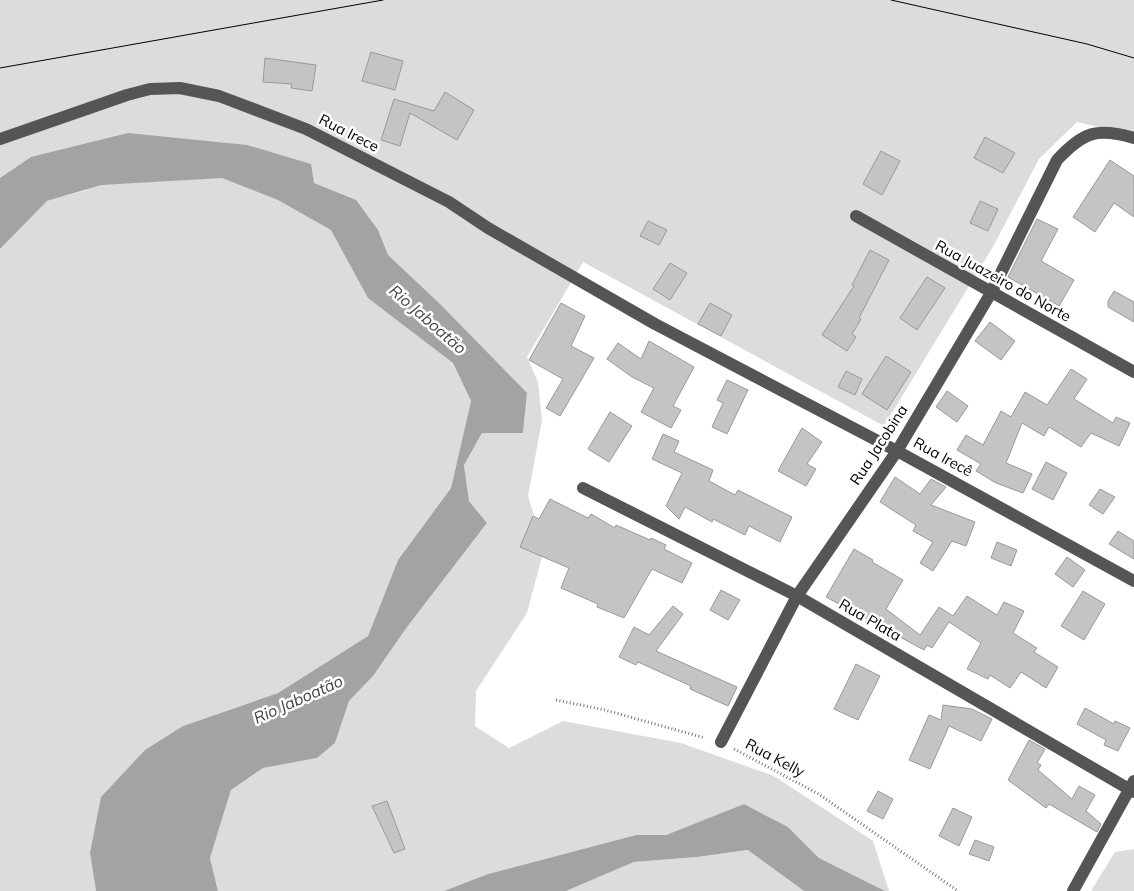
<svg xmlns="http://www.w3.org/2000/svg" width="1134" height="891" viewBox="0 0 1134 891" font-family="Mulish,sans-serif">
<rect width="100%" height="100%" fill="#fff"/>
<g fill="#dcdcdc">
<path d="M0,0H1134V135L1077,122L1039,159L994,245L884,426L583,262L527,357L538,382L542,420L528,496L544,549L527,613L476,691L475,726L509,748L563,721L681,743L774,776L873,841L889,891H885L819,858L788,827L744,804L666,835H636L488,874L444,891H218L210,858L231,790L263,768L317,758L335,743L349,701L373,676L407,627L487,523L469,501L464,465L482,433H523L527,393L513,380L424,340L453,363L471,401L451,488L398,560L368,636L278,693L183,726L90,853L96,891H0V249L47,201L86,190L24,162L0,178Z"/>
<path d="M1134,849V891H1091L1115,852Z"/>
<path d="M749,850L804,891H566L634,862L697,857Z"/>
</g>
<g fill="#a3a3a3">
<path d="M128,133L247,145L311,164L314,183L356,200L378,230L388,255L440,304L527,393L523,433H482L464,465L469,501L487,523L407,627L373,676L349,701L335,743L317,758L263,768L231,790L210,858L218,891H96L90,853L101,797L145,750L183,726L278,693L368,636L398,560L451,488L471,401L453,363L368,298L331,230L278,200L222,178L101,185L47,201L0,249V178L31,157Z"/>
<path d="M744,804L788,827L819,858L885,891H804L748,850L697,857L634,862L566,891H444L488,874L636,835H666Z"/>
</g>
<g fill="#c4c4c4" stroke="#999">
<path d="M371,52L403,61L395,90L362,81Z"/>
<path d="M265,58L316,65L312,91L291,88L292,84L263,82Z"/>
<path d="M445,92L474,110L457,140L410,113L400,146L381,140L394,99L434,111Z"/>
<path d="M985,137L1015,153L1003,173L974,158Z"/>
<path d="M881,151L900,161L882,195L863,184Z"/>
<path d="M1110,160L1134,176V217L1114,203L1095,232L1073,217Z"/>
<path d="M980,201L998,209L988,231L970,223Z"/>
<path d="M1037,219L1058,229L1041,261L1074,280L1059,306L1008,277Z"/>
<path d="M648,221L667,230L659,245L640,236Z"/>
<path d="M870,250L889,260L859,318L861,319L852,334L856,337L847,351L822,335L854,286L852,285Z"/>
<path d="M670,263L687,273L670,300L653,289Z"/>
<path d="M927,277L945,288L917,330L900,318Z"/>
<path d="M1114,291L1134,302V322L1108,307V301Z"/>
<path d="M561,303L585,316L571,346L594,358L560,416L546,408L563,379L529,360Z"/>
<path d="M710,303L732,315L721,336L698,324Z"/>
<path d="M990,322L1015,341L1001,360L975,341Z"/>
<path d="M649,341L694,367L673,406L681,410L671,428L641,412L654,388L632,377L607,359L618,343L641,359Z"/>
<path d="M886,356L911,372L887,410L862,394Z"/>
<path d="M1071,369L1087,379L1074,399L1113,423L1116,417L1130,423L1119,446L1091,433L1081,447L1049,427L1044,436L1022,423L1006,463L1032,474L1023,493L996,483L976,471L981,464L957,450L966,435L983,445L1001,411L1011,417L1025,392L1047,405Z"/>
<path d="M846,371L862,379L855,395L838,387Z"/>
<path d="M727,380L748,390L727,434L712,427L723,403L717,400Z"/>
<path d="M947,391L968,406L957,422L936,407Z"/>
<path d="M610,412L632,426L609,462L588,449Z"/>
<path d="M802,428L822,442L807,464L816,469L806,486L778,471Z"/>
<path d="M663,434L679,441L674,452L713,470L709,481L735,495L738,490L792,517L780,542L749,526L745,535L713,519L712,522L685,507L679,519L666,506L682,473L652,459Z"/>
<path d="M1046,462L1067,473L1053,500L1032,489Z"/>
<path d="M895,477L920,494L931,479L946,487L931,505L975,522L966,546L952,541L933,571L920,563L933,542L913,531L916,525L880,502Z"/>
<path d="M1100,489L1115,497L1103,514L1089,505Z"/>
<path d="M550,499L588,518L591,514L615,528L616,525L650,540L651,538L666,545L664,549L692,563L682,583L652,569L624,618L597,607L598,604L561,588L569,568L520,547L533,516L539,519Z"/>
<path d="M1118,531L1134,541V559L1109,544Z"/>
<path d="M997,542L1017,550L1011,566L991,558Z"/>
<path d="M854,549L873,560L872,562L903,580L886,609L920,635L939,607L953,616L967,596L997,615L1004,602L1024,611L1013,633L1037,648L1034,652L1058,667L1046,688L1021,672L1010,688L990,675L988,679L967,669L981,643L949,622L932,648L927,645L924,650L826,597Z"/>
<path d="M1067,557L1085,570L1073,587L1055,574Z"/>
<path d="M721,590L740,600L728,620L710,610Z"/>
<path d="M1083,591L1105,604L1084,640L1061,626Z"/>
<path d="M673,606L683,614L656,651L737,687L728,706L690,689L691,686L638,662L636,665L619,657L634,627L649,635Z"/>
<path d="M856,664L880,676L858,720L834,709Z"/>
<path d="M943,705L972,709L992,719L981,741L949,726L930,769L909,760L929,715L941,720Z"/>
<path d="M1085,708L1114,724L1115,721L1130,728L1118,751L1104,745L1106,740L1077,724Z"/>
<path d="M1029,740L1045,749L1037,763L1041,765L1038,770L1072,799L1079,786L1095,795L1086,811L1101,824L1097,832L1049,804L1046,808L1008,780Z"/>
<path d="M878,791L893,799L883,819L867,811Z"/>
<path d="M387,801L405,849L394,853L372,806Z"/>
<path d="M953,808L972,817L959,846L939,836Z"/>
<path d="M975,840L994,847L989,861L969,854Z"/>
</g>
<g fill="none" stroke-linecap="round" stroke-linejoin="round">
<g stroke="#777" stroke-width="3" stroke-dasharray="1 2.5" stroke-linecap="butt">
<path d="M556,700L605,710L705,738"/>
<path d="M734,749L817,793L958,891"/>
</g>
<g stroke="#555" stroke-width="12">
<path d="M0,139L127,95L150,89L180,88L219,96L306,129L449,202L488,228L655,324L897,451L1134,581"/>
<path d="M856,216L1134,372"/>
<path d="M583,488L797,596L1134,792"/>
<path d="M721,742L797,596L897,451L991,293L1057,160C1083,132 1097,127 1134,138"/>
<path d="M1073,891L1134,781"/>
</g>
<g stroke="#000" stroke-width="1">
<path d="M891,0L1087,44L1134,58"/>
<path d="M0,68L383,0"/>
</g>
</g>
<g text-anchor="middle" stroke-width="5" stroke-linejoin="round" paint-order="stroke">
<g font-size="15" fill="#000" stroke="#fff">
<text transform="translate(349 133) rotate(27)" y="5">Rua Irece</text>
<text transform="translate(1003 281) rotate(29)" y="5">Rua Juazeiro do Norte</text>
<text transform="translate(879 445) rotate(-57)" y="5">Rua Jacobina</text>
<text transform="translate(943 457) rotate(29)" y="5">Rua Irecê</text>
<text transform="translate(870 620) rotate(30)" y="5">Rua Plata</text>
<text transform="translate(775 758) rotate(28)" y="5">Rua Kelly</text>
</g>
<g font-size="16" font-style="italic" fill="#444" stroke="#fff">
<text transform="translate(428 319) rotate(41)" y="6">Rio Jaboatão</text>
<text transform="translate(298 699) rotate(-24)" y="6">Rio Jaboatão</text>
</g>
</g>
</svg>
